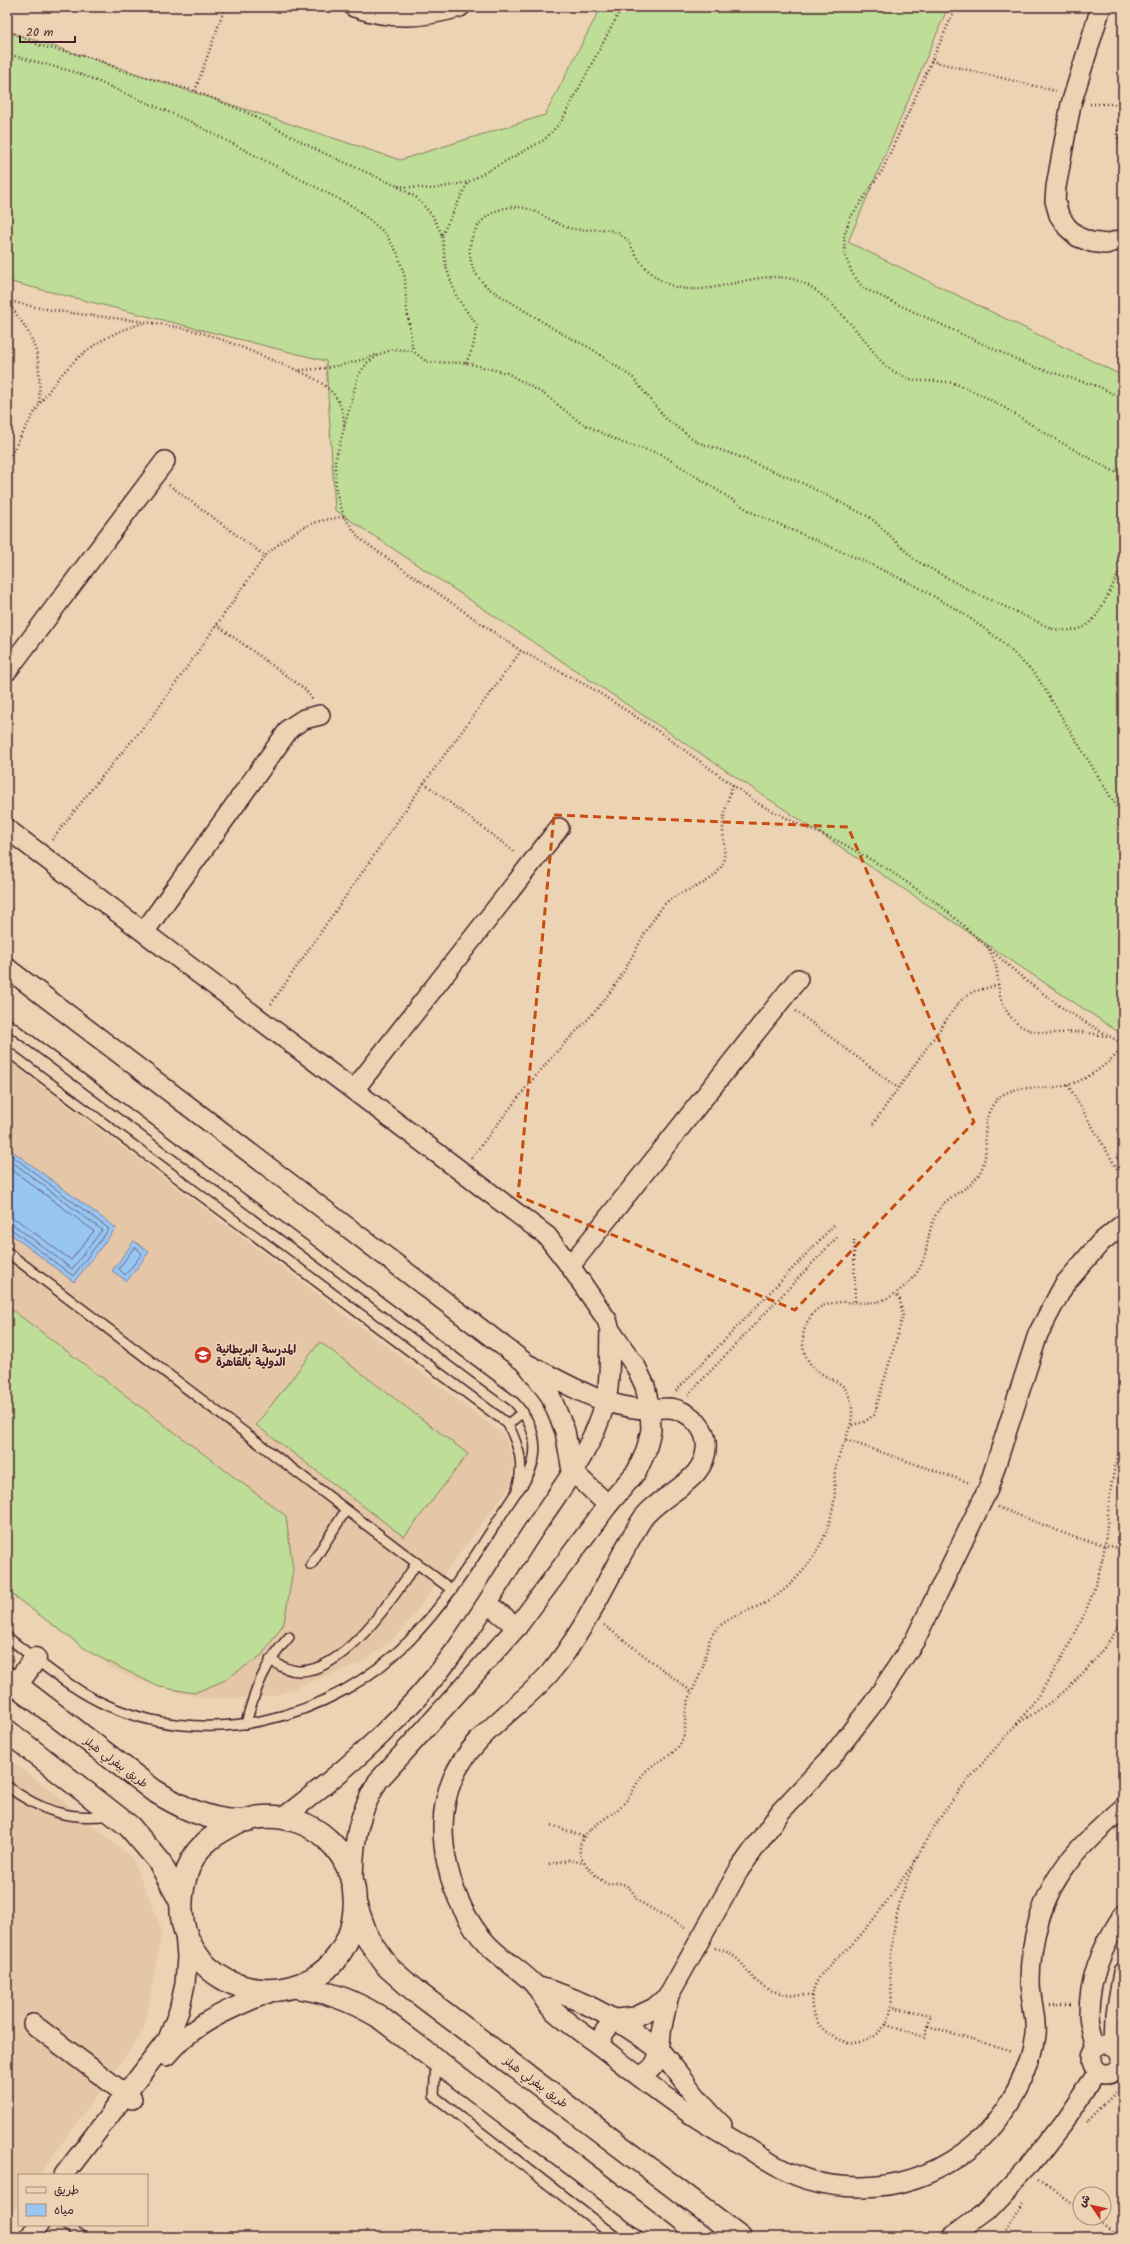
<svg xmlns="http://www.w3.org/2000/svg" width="1130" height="2244" viewBox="0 0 1130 2244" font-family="Kalam,'Playpen Sans Arabic',sans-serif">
<rect width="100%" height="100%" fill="#ebd3b3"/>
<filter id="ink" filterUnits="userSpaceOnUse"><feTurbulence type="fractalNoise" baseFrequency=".025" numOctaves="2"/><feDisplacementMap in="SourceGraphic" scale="8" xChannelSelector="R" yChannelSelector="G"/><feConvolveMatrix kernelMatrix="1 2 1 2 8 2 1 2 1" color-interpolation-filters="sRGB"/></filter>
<g filter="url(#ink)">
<g fill="#e5c6a6">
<path d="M7,1060L504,1435L513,1459L512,1483L403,1629L381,1649L358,1664L276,1695L252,1698H206L184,1694L138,1680L114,1669L7,1591Z"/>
<path d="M7,1758L64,1801L132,1858L162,1930L144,2030L39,2175H19V2202L7,2219Z"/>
</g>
<g fill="#bede97" stroke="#847e61">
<path d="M601,7H948L848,242L1123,376V1035L335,510L326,361L7,281V31L400,160L545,115Z"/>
<path d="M7,1309L12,1310L286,1516L293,1570L284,1623L262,1655L223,1681L194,1693L159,1687L91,1653L7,1591Z"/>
<path d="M320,1342L468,1454L404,1537L256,1425Z"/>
</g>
<g fill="#98c6f3" stroke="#7983a3">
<path d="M7,1147L116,1228L74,1282L7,1231Z"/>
<path d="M134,1241L149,1252L127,1281L112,1271Z"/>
</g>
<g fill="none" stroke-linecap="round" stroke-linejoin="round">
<g stroke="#69627b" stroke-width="1">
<path d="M7,1152L109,1229L73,1276L11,1229L7,1228"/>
<path d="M7,1158L102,1230L72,1269L14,1225L7,1223"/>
<path d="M7,1166L94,1231L71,1260L17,1220L7,1217"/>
<path d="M134,1248H137L142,1254L125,1275L119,1269Z"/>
</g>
<defs>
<g id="service">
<path d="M7,1023L514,1402C541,1431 542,1464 515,1494C482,1544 452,1597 410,1640C331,1721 204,1752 100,1702C66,1685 37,1660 7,1637"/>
<path d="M7,1051L508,1424C519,1447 525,1464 517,1489"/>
<path d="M7,1252L452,1590"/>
<path d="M508,1424L523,1412"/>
<path d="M311,1565L346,1510"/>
<path d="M270,1660C279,1665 288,1671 298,1671C345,1673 393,1597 417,1563"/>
<path d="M246,1724C254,1691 265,1663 289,1637"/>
<path d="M7,1786C39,1810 69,1821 109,1815"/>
<path d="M436,2062L434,2096L616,2237"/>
<path d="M66,2225L83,2237"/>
</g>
<g id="minor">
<path d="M354,7C392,20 422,18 460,7"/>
<path d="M1101,7L1071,104L1056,187L1055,201L1059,215L1067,227L1078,237L1091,242L1106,244L1123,239"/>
<path d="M7,671L165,461"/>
<path d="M7,829L547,1236L570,1266L607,1320L610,1330C609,1351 611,1384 605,1403C593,1449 560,1490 534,1529C507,1570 483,1612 455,1651C408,1716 347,1769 284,1817"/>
<path d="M144,932L290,728L304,719L320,715"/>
<path d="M7,968L527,1364C550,1375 585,1396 608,1402C621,1406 639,1410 652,1409C662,1409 669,1406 678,1410C691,1414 705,1428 706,1442C710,1482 659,1493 641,1521C610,1571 588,1628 549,1674C519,1708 471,1736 453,1778C430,1830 450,1905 487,1944C502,1960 521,1970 535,1985C541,1992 544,2001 550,2007C565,2022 583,2033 600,2046C632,2071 665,2098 700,2120C720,2133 741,2143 761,2157C822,2198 902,2197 962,2154C1000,2128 1028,2081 1035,2035C1037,2018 1030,1999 1030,1982C1030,1962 1033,1940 1039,1920C1053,1870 1085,1841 1123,1808"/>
<path d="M354,1090L559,828"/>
<path d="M570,1266L798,979"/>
<path d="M529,1367L550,1395L565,1431L572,1471L608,1505"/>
<path d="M488,1604L517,1627"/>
<path d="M353,1880C354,1839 357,1817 378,1781L517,1627L608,1505L637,1471L646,1451L651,1430L650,1410L645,1386L636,1367L610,1330"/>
<path d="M535,1986C574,1996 604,2012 637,2034C644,2040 655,2045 661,2052C682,2076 698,2103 722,2125"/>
<path d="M33,2024L132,2099"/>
<circle cx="1106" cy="2059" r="15"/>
<path d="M599,2045L605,2031L616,2019L635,2017L654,2008L669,1995"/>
<path d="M1115,2046L1116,2014L1123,1972"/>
<path d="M1096,2047C1093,2037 1089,2024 1089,2014C1089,1977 1103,1945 1123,1915"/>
<path d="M166,2056C193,2023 232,2008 270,1992"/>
<path d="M639,2076C660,2068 659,2053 661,2033C663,2020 666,2008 669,1995L739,1870L781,1811L830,1759L875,1701L915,1640L988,1489L1038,1334L1064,1285L1100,1243L1123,1224"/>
<path d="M64,2175L168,2039L179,2011L185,1984L187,1957L185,1934"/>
<path d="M29,2237L39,2225"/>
<path d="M952,2237L987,2211L1028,2168L1064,2121L1097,2072"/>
</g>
<g id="tertiary">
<path d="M7,1678L153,1790C179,1806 206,1820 237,1821C245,1822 254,1817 262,1817C285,1815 310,1823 327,1839C350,1859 359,1891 353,1921C349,1944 333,1968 312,1979C245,2014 169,1963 183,1888C185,1876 190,1862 197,1852C208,1838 223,1830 238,1822"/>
<path d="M16,1685L35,1659"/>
<path d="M7,1731L129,1826L159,1861L181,1902"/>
<path d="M356,1906L368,1939L388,1967L414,1990L740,2237"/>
<path d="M296,1987C328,1992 349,1999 378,2016L668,2237"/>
</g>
</defs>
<use href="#service" stroke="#4a1f2b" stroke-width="12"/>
<use href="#minor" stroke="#4a1f2b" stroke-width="22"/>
<use href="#tertiary" stroke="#4a1f2b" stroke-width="25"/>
<g stroke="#4a1f2b" stroke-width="2.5" stroke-dasharray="1 3" stroke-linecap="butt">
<path d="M956,7L882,171L850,218L844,236L845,255L852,273L863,288L1028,365L1100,387L1123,399"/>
<path d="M7,30L41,46L97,59L122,71L195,91L248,113L317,150L397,186L417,198L432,215L442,235L446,267L457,298L477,325L473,347L466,363"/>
<path d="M7,54L78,73L189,121L354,207L385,233L398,254L405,278L406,303L413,351"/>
<path d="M931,61L1056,91"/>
<path d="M195,91L225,7"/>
<path d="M1090,104H1114L1123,110"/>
<path d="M1123,124C1115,129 1114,139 1123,144"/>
<path d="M398,186L433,189L468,182L544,140L561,122L622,7"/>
<path d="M442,235L468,182"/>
<path d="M7,300C68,318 133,316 195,331C222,338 248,350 274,361C308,375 345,385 344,428"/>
<path d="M7,302C37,340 41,354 39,403"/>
<path d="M300,370C327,369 351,364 376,355"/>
<path d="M7,462C34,412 59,361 112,335C122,330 133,326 143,323"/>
<path d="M1123,476C1094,461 1065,445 1037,428C1019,417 1000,404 981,395C971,390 957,383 946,382C923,379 918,385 895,372C880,364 873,350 862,337C845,318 825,293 801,282C760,265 716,298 676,287C659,282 645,270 636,255C631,247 629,240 621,235C605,224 585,234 566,227C552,222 540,212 525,208C494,201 463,229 471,261C473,272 480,280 488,288L559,332L592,349L633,378L665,418L697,442L735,455L804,484L871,518L915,560L969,590L1053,629C1088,634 1093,623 1108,595C1113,584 1119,574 1123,563"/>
<path d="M169,485L265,556"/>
<path d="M217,625L306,690L312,699"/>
<path d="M424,783L516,853"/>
<path d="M1123,817L1036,675L1000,640L961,612L916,586L868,563L753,513L661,454L623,443L581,423L544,394L507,373L466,363L427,362L413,351L394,349L380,354L367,363L358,376L335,462L336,491L344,517L360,539L521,651L593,689L658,731L759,804L800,825L842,843L889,870L941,906L1025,980L1068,1012L1123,1044"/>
<path d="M52,840L98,781L152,717L265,556C292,532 308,520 344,517"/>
<path d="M987,946C990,951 993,957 995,963C999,975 997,990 1002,1002C1018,1039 1046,1033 1078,1032C1088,1032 1099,1035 1109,1037"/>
<path d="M271,1004L424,783L521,651"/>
<path d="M796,1011L898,1088"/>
<path d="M1068,1085L1123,1179"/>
<path d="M873,1124L959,1002L972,992L998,985"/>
<path d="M471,1158C496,1127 519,1095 545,1065C565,1041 589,1021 608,995C630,967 641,933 664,905C679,888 710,888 721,867C728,852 722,837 723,822C725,809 729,796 733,784"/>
<path d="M854,1240L855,1301"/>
<path d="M676,1391L834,1225"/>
<path d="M688,1395L838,1236"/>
<path d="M852,1425L864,1422L874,1415L903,1316L900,1300L896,1293"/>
<path d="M846,1440L970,1483"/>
<path d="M998,1507L1076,1538L1123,1549"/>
<path d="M604,1625L692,1692"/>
<path d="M1117,1629L1123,1632"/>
<path d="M1017,1724C1039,1710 1062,1696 1079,1677C1096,1660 1110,1640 1123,1621"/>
<path d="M552,1825L584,1837"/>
<path d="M918,1857C898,1884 880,1914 857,1939C843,1955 821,1968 814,1988C799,2029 855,2062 882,2029C897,2011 890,1991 890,1971C891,1945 895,1916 903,1892C924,1827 970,1777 1014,1727C1036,1702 1053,1673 1069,1645C1086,1614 1100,1579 1105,1544C1109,1510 1109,1476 1123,1443"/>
<path d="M549,1864L570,1860L582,1863"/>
<path d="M685,1928L637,1900C633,1890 626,1882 614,1883C612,1883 610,1884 608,1884C600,1882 581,1862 580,1854C576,1829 613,1818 626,1801C634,1792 637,1779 646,1771C658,1759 675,1757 682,1740C687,1731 684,1720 686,1710C689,1696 696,1684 702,1670C707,1656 705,1643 715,1631C728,1616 746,1612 763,1604C790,1590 815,1561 826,1532C830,1523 832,1512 834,1502C836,1491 833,1478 836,1466C842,1442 859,1421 849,1396C844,1382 833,1381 822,1374C801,1362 797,1335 811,1316C827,1293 858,1307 880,1301C890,1298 898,1292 906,1285C932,1261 923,1241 936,1214C948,1191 972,1193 982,1168C991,1146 978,1126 994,1103C1011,1080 1044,1092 1068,1085C1091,1078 1107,1064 1123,1048"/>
<path d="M715,1948C747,1956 744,1976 766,1988C779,1995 798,1995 812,1996"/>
<path d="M1050,2005H1071"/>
<path d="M886,2025L925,2037L931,2015L892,2007"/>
<path d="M928,2026L1012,2051"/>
<path d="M1087,2122L1123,2085"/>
<path d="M1039,2182L1080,2208"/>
<path d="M1096,2218L1123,2236"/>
<path d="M1002,2237L1024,2201"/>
</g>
<use href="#service" stroke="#ebd3b3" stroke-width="9"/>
<use href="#minor" stroke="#ebd3b3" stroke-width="19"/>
<use href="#tertiary" stroke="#ebd3b3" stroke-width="22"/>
</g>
</g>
<path fill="none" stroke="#c84d12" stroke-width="3" stroke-dasharray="8 5" stroke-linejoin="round" d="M554,815L848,827L974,1122L795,1310L518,1196Z"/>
<defs>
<symbol id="university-disc" viewBox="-11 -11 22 22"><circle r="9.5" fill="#c8321e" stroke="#ebd3b3"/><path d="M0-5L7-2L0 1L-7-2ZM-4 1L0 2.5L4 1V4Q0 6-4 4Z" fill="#fff"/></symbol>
</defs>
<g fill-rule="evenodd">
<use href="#university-disc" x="193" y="1345" width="20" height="20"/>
</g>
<g text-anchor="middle" stroke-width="3.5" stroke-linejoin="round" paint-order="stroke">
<g font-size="11" font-weight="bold" fill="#4a1f2b" stroke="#ebd3b3" text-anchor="start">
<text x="216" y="1353">المدرسة البريطانية<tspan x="216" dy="13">الدولية بالقاهرة</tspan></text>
</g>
<g font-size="11" fill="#4a1f2b" stroke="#ebd3b3">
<text transform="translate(116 1762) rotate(37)" y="4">طريق بيفرلي هيلز</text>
<text transform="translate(536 2082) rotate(37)" y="4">طريق بيفرلي هيلز</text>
</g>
</g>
<rect width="1130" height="2244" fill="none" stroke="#ebd3b3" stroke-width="24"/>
<rect x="12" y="12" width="1106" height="2220" fill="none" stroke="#4a1f2b" stroke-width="1.5" filter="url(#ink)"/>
<rect x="18" y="2174" width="130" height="52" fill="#ebd3b3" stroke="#ab8b7d"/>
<rect x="26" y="2187" width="20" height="6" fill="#ebd3b3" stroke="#ab8b7d"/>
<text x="54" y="2194" font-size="12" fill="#4a1f2b">طريق</text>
<rect x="26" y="2204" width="20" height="12" fill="#98c6f3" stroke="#ab8b7d"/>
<text x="54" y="2214" font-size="12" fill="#4a1f2b">مياه</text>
<g transform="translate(1092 2206) rotate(304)"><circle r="19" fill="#ebd3b3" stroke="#ab8b7d"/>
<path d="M0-3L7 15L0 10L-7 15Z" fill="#c8321e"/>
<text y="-6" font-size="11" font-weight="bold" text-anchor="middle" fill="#4a1f2b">ش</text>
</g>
<path d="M20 36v6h55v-6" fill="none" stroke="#4a1f2b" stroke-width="2"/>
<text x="26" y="36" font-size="12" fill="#4a1f2b" stroke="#ebd3b3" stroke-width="3" paint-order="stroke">20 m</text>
</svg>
